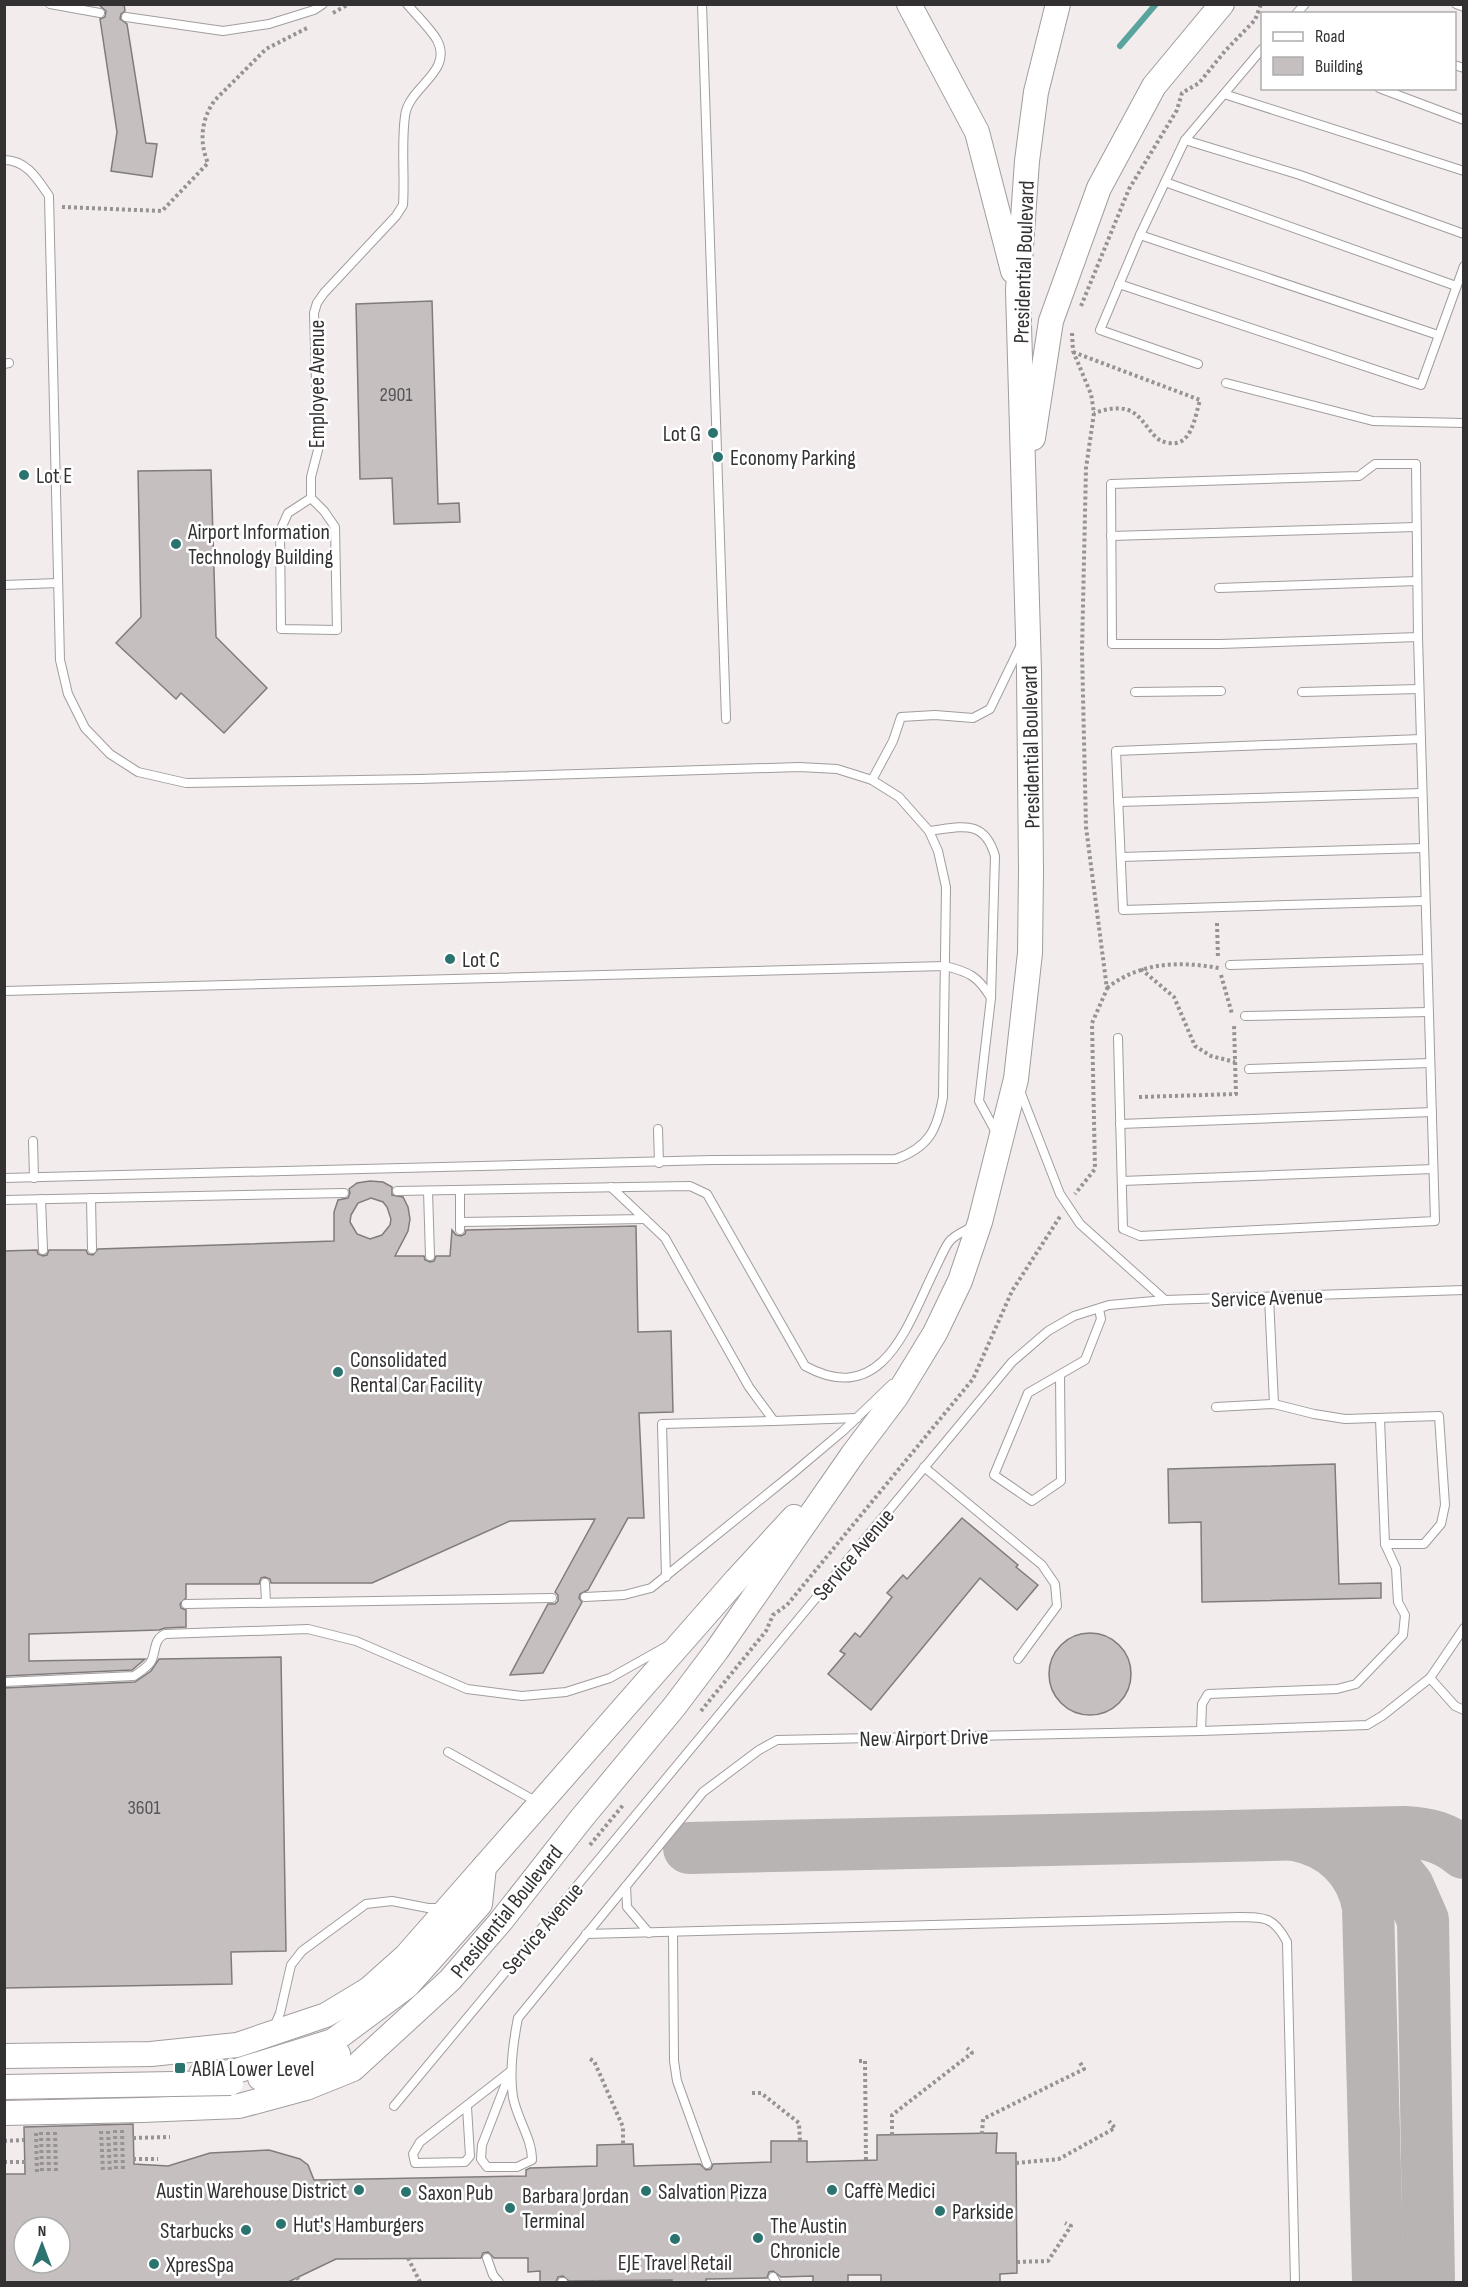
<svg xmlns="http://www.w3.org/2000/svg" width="1468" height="2287" viewBox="0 0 1468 2287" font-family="'Sofia Sans Condensed',sans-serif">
<rect width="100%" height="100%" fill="#f2eced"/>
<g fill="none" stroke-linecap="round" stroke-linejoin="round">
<path stroke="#5aa49e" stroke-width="6" d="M1120,46L1156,4"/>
<g stroke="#b9b4b4" stroke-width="52">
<path d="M1344,1834L1393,1867L1408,1886L1423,1920L1429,2282"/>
<path d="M1294,1835C1333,1842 1361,1868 1368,1907L1378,2282"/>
<path d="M689,1848L1404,1832C1427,1833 1445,1837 1464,1853"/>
</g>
</g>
<g fill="#c5bfc0" stroke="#817c7c" stroke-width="1.5" fill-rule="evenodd">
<path d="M98,4H124L125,11L121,14L120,19L127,24L146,143L157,144L152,177L111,171L117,132L100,19L105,17L106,11Z"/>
<path d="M432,301L438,504L459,503L460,522L394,524L392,478L360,479L356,304Z"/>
<path d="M211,470L216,637L267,688L224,733L181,693L176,699L116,643L141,617L138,471Z"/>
<path d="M370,1181L383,1182L392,1187V1195L403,1197L408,1207L410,1219L408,1231L395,1256H424L425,1260L430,1262L434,1261L436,1256H450L452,1230L456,1235L461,1236L465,1234L466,1230L636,1226L638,1332L671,1331L673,1412L639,1413L644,1518H628L588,1590L580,1594L579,1598L582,1602L543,1673L510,1675L548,1604H555L558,1601V1595L555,1592L595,1519L510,1521L372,1583H271L270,1579L265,1577L261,1578L259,1584H186V1598L180,1604L181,1608L186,1610V1627L165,1628L159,1630L29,1634V1661L145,1659L132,1670L4,1676V1251L37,1250L38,1254L43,1256L47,1255L49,1250H86L88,1254L93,1255L98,1249L334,1241V1212L338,1200L348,1198L350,1193L349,1189L357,1183ZM371,1198L383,1202L387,1207L391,1219L390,1225L382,1235L370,1239L357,1234L350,1222L351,1215L358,1203Z"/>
<path d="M1335,1464L1339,1584L1381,1583V1598L1202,1602L1201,1522L1169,1523L1168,1469Z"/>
<path d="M962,1518L1018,1565L1016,1567L1038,1585L1017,1610L980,1578L871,1710L828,1674L845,1654L840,1651L855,1633L860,1637L892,1597L887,1593L903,1575L907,1579Z"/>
<circle cx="1090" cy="1674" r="41"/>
<path d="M281,1657L286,1951L231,1952L232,1984L4,1988V1688L135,1682L151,1671L159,1659Z"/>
<path d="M133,2124L134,2164L168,2166L210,2153L269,2150L300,2159L308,2165L314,2180L526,2176V2170L530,2168L597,2166V2145L633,2144L634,2166L700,2164L706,2170L711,2169L713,2164L771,2162V2141H807V2162L877,2160V2135L997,2133L996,2153H1016L1017,2273L1000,2274V2283H881V2275H848V2283H813V2276L781,2277L773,2271L769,2272L767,2278L706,2279V2283H672V2280L569,2281L563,2276L558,2277L556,2282H540V2271L528,2272V2258H494L488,2252L483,2253L481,2258L336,2259L286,2283H4V2174H25L24,2127ZM24,2227H60V2263H24Z"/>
</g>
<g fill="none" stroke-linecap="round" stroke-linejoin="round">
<defs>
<g id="lane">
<path d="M50,4L100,13"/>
<path d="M702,4L726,719"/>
<path d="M1456,4L1464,7"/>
<path d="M1296,14L1305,4"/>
<path d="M126,17L223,31L269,24L314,10L323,4"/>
<path d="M1454,65L1464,68"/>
<path d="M1379,88L1464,120"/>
<path d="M1224,94L1464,171"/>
<path d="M1185,140L1300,175L1464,234"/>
<path d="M4,160C27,160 38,180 49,196L60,660L68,694L85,728L110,754L138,772L186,783L420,779L799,767L837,769L872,780L899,797L929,831L938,851L946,887L943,1097C937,1130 929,1147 896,1159L712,1160L4,1178"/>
<path d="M1165,182L1456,286"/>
<path d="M1140,235L1438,335"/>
<path d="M1119,284L1421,385L1464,266"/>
<path d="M4,364L9,363"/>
<path d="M1198,364L1100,330L1140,235L1185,140L1262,49"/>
<path d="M1226,383L1373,421L1464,423"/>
<path d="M311,498L288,513L280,531L281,629L337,630L335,527L324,511L311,498V477L318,450L314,313L317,303L324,293L396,216L403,205C405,176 401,145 405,116C408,87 454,72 437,40C430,28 417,16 407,4"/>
<path d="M1111,536L1416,527"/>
<path d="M4,585L58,583"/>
<path d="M1219,588L1417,581"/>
<path d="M1135,692L1221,691"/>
<path d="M1302,692L1419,689"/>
<path d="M1421,739L1116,751L1123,910L1425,901"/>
<path d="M872,780L893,741L901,717L935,715L973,718L990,709L1020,647"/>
<path d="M1118,802L1422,793"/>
<path d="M929,831C961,827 984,818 995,856L991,998L979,1101L997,1134"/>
<path d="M1121,857L1424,848"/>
<path d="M1230,965L1427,959"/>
<path d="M4,991L945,966C969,972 978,976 991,998"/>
<path d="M1245,1016L1429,1012"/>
<path d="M1118,1038L1123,1229L1140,1236L1435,1221L1418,637L1416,464H1375L1359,476L1111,484L1112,644H1220L1418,637"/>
<path d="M1249,1069L1430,1063"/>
<path d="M1020,1091L1060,1194L1080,1224L1165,1300"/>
<path d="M1120,1124L1432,1112"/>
<path d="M658,1129L659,1163"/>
<path d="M33,1141L34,1178"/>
<path d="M1122,1181L1433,1169"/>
<path d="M611,1187L665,1238L749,1387L774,1421L857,1418"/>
<path d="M460,1190V1230"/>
<path d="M397,1191L690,1186L707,1194L805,1366C884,1409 908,1323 936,1267C940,1259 944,1249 949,1242C954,1235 965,1231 972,1227"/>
<path d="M428,1191L430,1256"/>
<path d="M91,1198L92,1249"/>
<path d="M41,1199L43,1250"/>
<path d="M4,1200L344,1193"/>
<path d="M460,1222L645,1219"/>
<path d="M1269,1297L1274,1404"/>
<path d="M1060,1375L1061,1481L1032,1501L994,1475L1028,1393L1085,1360L1101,1319L1099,1309"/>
<path d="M1380,1419L1385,1544"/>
<path d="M924,1467L1042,1565L1055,1584L1057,1606L1018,1659"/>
<path d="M666,1577L662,1424L774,1421"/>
<path d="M265,1583L266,1602"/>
<path d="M585,1597L624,1595L651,1588L792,1474L843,1431L892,1384"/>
<path d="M186,1604L552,1598"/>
<path d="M1430,1678L1455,1706L1464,1710"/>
<path d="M4,1682L134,1676C140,1672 146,1668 150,1663C157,1653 152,1640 165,1634L308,1629L356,1641L467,1689L522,1696L566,1692L610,1678L667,1646"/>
<path d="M1201,1731L1202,1704L1208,1694L1337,1689L1356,1684L1403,1635L1405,1615L1398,1602L1396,1568L1385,1544H1424L1441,1524L1445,1505L1439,1416L1345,1419L1314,1414L1274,1404L1216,1407"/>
<path d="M448,1752L539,1803"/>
<path d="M626,1886L627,1907L649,1933"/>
<path d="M673,1932L674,2061L677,2081L707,2164"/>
<path d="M586,1934L1239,1917C1265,1917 1274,1917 1287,1942L1295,2282"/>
<path d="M274,2027L280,2013L291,1965L302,1951L366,1904L392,1901L428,1908H442"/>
<path d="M511,2070L482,2145L481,2159L487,2167H517L532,2160C532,2138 517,2119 513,2097C509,2071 513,2043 518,2018L703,1792L759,1750L777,1740L1201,1731L1367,1725L1382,1716L1430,1678L1464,1628"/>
<path d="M394,2106L1012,1362L1048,1331L1074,1316L1109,1305L1165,1300L1464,1290"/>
<path d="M467,2107L470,2156L465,2162L415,2163L413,2154L420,2142L511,2071"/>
<path d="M487,2258L493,2275L499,2282"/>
<path d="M773,2277L776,2282"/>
<path d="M562,2282H563"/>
</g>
<g id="secondary">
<path d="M909,4L977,132L1013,271"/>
<path d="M1033,438L1051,321L1099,188L1154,86L1222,4"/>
<path d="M4,2056L151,2054L237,2045L326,2015L369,1989L406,1956L737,1579L794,1517"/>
<path d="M201,2074L233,2072L333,2041L407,1986L480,1904L484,1867"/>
<path d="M260,2078L301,2070L338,2054"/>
<path d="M142,2110L239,2106L306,2088L353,2069L450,1980L501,1921L581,1819L674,1707L717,1650L853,1454L896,1397L935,1333L960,1281L980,1222L1016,1079L1030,953L1031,871L1029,671L1018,290L1027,161L1036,92L1058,4"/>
</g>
</defs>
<use href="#lane" stroke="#a29c9d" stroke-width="10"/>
<use href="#secondary" stroke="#a29c9d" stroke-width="26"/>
<g stroke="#979394" stroke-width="4" stroke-dasharray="3 3" stroke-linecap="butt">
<path d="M333,13L349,4"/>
<path d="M62,207L162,211L208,163C199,142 201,119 215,100L266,49L309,27"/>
<path d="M1081,306L1129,189L1177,110L1182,93L1199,83L1225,51L1255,20L1261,4"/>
<path d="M1072,333L1073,351L1091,394L1094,413L1086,468L1082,651L1086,827L1107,989L1092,1023L1095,1169L1075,1194"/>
<path d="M1073,352L1200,400C1195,416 1192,447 1169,443C1162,442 1157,439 1153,434C1146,426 1141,417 1131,411C1119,406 1106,409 1094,413"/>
<path d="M1217,923L1218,959"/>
<path d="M1141,969L1174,997L1195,1046L1211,1056L1235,1062"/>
<path d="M1221,975L1232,1014"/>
<path d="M1107,988C1140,962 1179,961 1219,968"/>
<path d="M1139,1097L1236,1094L1234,1024"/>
<path d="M701,1711L766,1631L773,1615L787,1605L973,1379L1012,1291L1061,1215"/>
<path d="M590,1845L624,1804"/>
<path d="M590,2059L594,2061L623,2127V2144"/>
<path d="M859,2061H865L866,2161"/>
<path d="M752,2093H761L799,2123L800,2141"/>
<path d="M115,2130L116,2172"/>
<path d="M122,2130L123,2171"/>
<path d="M101,2131L103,2172"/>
<path d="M108,2131L110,2172"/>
<path d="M41,2132L42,2174"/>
<path d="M48,2132L49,2173"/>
<path d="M55,2132L56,2173"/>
<path d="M36,2133L37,2174"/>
<path d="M982,2134L983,2119L1084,2069L1079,2061"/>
<path d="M892,2135V2115L972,2053L967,2048"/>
<path d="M133,2138L170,2137"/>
<path d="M4,2141L24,2140"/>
<path d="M133,2159H158"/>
<path d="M4,2162H25"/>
<path d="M1016,2163L1059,2159L1115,2128L1109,2121"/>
<path d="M408,2258L420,2282"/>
<path d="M1017,2262L1048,2261L1071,2226L1065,2223"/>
<path d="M297,2277L299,2282"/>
<path d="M595,2281L596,2282"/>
</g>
<use href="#lane" stroke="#fff" stroke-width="8"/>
<use href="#secondary" stroke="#fff" stroke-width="24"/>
<defs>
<g id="secondary-bridge">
<path d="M4,2087L231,2083"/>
<path d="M4,2113L142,2110"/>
</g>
</defs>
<use href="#secondary-bridge" stroke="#a29c9d" stroke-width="26" stroke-linecap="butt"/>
<use href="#secondary-bridge" stroke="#fff" stroke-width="24"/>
</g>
<g fill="#2a736f" stroke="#fff" stroke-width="2">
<circle cx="713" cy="433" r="6"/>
<circle cx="718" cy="457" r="6"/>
<circle cx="24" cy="475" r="6"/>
<circle cx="176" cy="544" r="6"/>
<circle cx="450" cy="959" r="6"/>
<circle cx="338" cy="1372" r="6"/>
<rect x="174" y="2062" width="12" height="12" rx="3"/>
<circle cx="359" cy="2190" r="6"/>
<circle cx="832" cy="2190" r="6"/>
<circle cx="646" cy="2191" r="6"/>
<circle cx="406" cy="2192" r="6"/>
<circle cx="510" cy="2208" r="6"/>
<circle cx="940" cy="2211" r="6"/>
<circle cx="281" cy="2224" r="6"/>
<circle cx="246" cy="2230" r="6"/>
<circle cx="758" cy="2238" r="6"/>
<circle cx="675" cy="2239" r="6"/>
<circle cx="154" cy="2264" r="6"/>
</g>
<g text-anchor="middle" stroke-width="5" stroke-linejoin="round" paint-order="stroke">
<g font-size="20" fill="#585456">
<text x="396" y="401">2901</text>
<text x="144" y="1814">3601</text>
</g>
<g font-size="22" fill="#343132" stroke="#fff">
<text transform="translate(1023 262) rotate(-88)" y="8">Presidential Boulevard</text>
<text transform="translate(316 384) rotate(-90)" y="8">Employee Avenue</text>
<text transform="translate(1030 747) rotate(-91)" y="8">Presidential Boulevard</text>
<text transform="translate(1267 1297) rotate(-2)" y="8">Service Avenue</text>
<text transform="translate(853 1554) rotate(-50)" y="8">Service Avenue</text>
<text transform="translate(924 1737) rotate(-1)" y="8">New Airport Drive</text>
<text transform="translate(506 1911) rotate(-51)" y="8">Presidential Boulevard</text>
<text transform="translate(542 1928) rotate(-50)" y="8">Service Avenue</text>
</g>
<g font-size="22" fill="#343132" stroke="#fff" text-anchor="start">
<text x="701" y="441" text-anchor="end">Lot G</text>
<text x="730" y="465">Economy Parking</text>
<text x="36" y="483">Lot E</text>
<text x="188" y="539">Airport Information<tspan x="188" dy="25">Technology Building</tspan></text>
<text x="462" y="967">Lot C</text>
<text x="350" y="1367">Consolidated<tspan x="350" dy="25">Rental Car Facility</tspan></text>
<text x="192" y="2076">ABIA Lower Level</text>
<text x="347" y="2198" text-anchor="end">Austin Warehouse District</text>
<text x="844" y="2198">Caffè Medici</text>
<text x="658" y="2199">Salvation Pizza</text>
<text x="418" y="2200">Saxon Pub</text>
<text x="522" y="2203">Barbara Jordan<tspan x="522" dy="25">Terminal</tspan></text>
<text x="952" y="2219">Parkside</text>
<text x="293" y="2232">Hut's Hamburgers</text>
<text x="770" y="2233">The Austin<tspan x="770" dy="25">Chronicle</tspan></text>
<text x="234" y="2238" text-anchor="end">Starbucks</text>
<text x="675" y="2270" text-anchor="middle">EJE Travel Retail</text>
<text x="166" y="2272">XpresSpa</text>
</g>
</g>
<rect width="1468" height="2287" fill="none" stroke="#343132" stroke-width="12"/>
<rect x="1261" y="12" width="195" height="78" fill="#ffffff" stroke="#aeadad" stroke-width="1.5"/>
<rect x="1273" y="32" width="30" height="9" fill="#ffffff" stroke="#aeadad" stroke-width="1.5"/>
<text x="1315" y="42" font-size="18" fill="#343132">Road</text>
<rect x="1273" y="57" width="30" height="18" fill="#c5bfc0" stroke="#aeadad" stroke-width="1.5"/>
<text x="1315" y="72" font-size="18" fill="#343132">Building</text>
<g transform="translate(42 2245)"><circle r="28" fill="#ffffff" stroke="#aeadad" stroke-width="1.5"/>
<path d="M0-4.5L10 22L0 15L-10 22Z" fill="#2a736f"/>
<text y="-9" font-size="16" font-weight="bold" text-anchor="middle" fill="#343132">N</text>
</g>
</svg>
